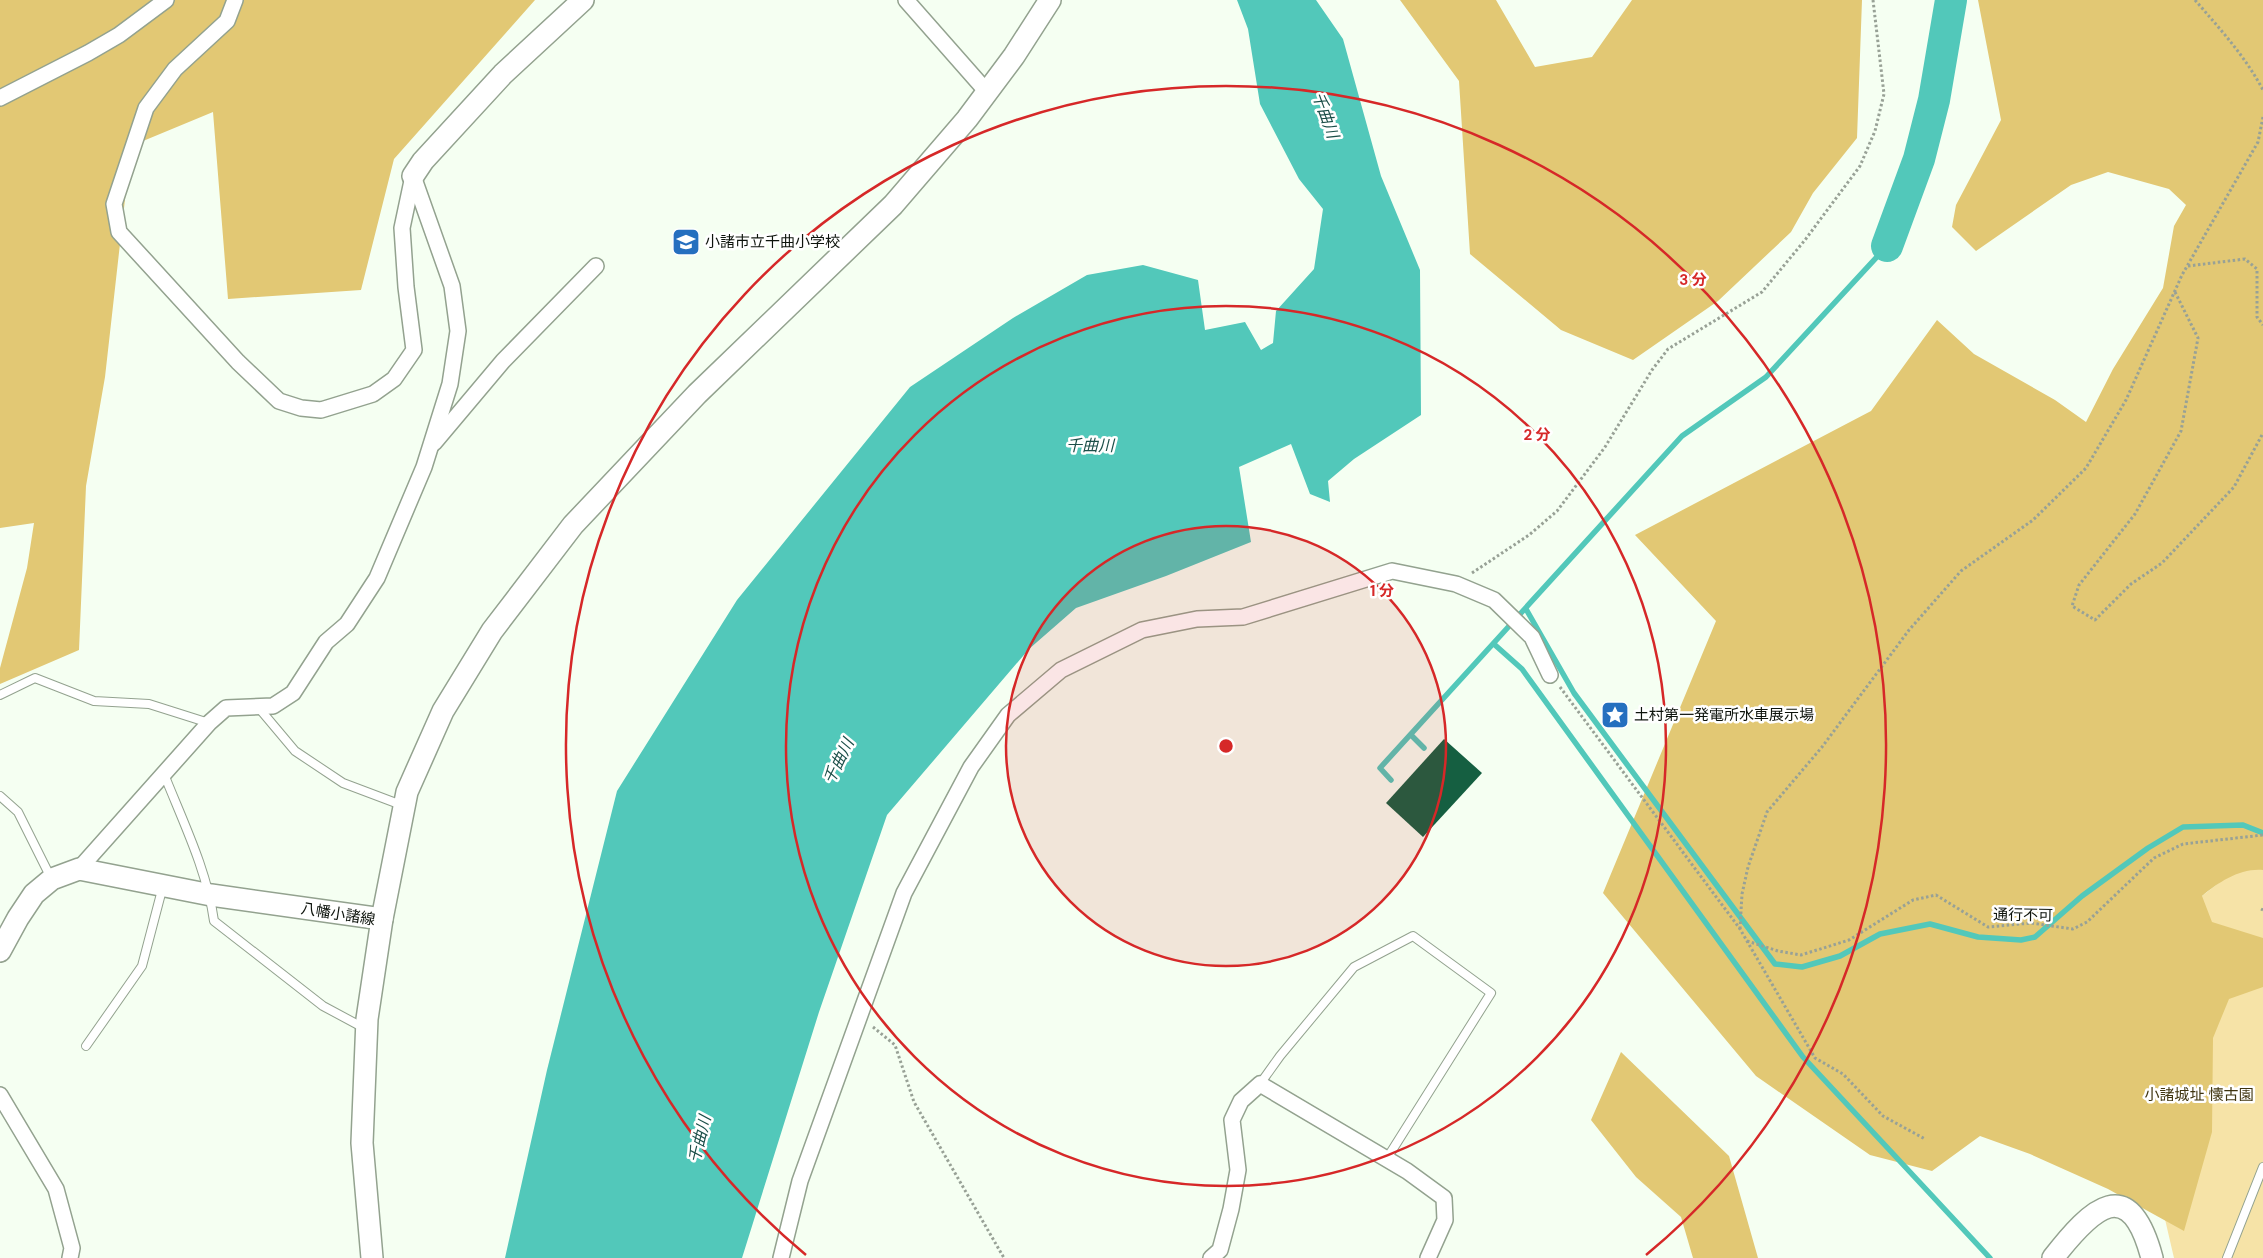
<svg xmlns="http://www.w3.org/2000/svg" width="2263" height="1258" viewBox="0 0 2263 1258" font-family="'DM Sans','Noto Sans JP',sans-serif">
<rect width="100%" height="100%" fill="#f5fff2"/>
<path fill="#f6e3a7" d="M2263,830V1258H2174L2151,1159L2202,896L2220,882Z"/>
<g fill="#e2c874">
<path d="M0,0H535L394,159L361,290L228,299L213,112L131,146L105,377L86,486L79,650L0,684V668L27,568L34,523L0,528Z"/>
<path d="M1400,0H1496L1535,67L1592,57L1632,0H1862L1857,138L1813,193L1791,232L1718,301L1633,360L1561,330L1470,254L1459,81Z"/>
<path d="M1978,0H2263V870C2240,868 2219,882 2202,896L2212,922L2263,938V987L2229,999L2213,1038L2212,1132L2184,1231L2108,1189L2030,1154L1980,1136L1932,1171L1870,1155L1756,1076L1603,893L1716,621L1635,535L1871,411L1937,320L1974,354L2055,400L2086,422L2113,369L2163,288L2174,226L2186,205L2169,189L2108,172L2071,185L1976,251L1952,227L1956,205L2001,120Z"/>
<path d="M1621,1052L1729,1156L1758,1258H1693L1681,1217L1636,1177L1591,1120Z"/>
</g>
<path fill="#52c8ba" d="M1237,0H1316L1343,39L1381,176L1420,270L1421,415L1354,459L1328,481L1330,502L1310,494L1291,444L1239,467L1251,542L1166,576L1076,608L1029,649L887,815L819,1012L742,1258H505L547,1070L617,791L737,600L910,387L1013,318L1087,275L1143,265L1198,280L1205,330L1245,322L1261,350L1273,343L1276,311L1314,269L1323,209L1299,179L1260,104L1248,29Z"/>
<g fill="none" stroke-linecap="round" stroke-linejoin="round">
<g stroke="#52c8ba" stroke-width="5.5">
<path d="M1526,609L1574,693L1775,964L1802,967L1840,956L1880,934L1930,924L1978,937L2021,940L2035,937L2082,896L2148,848L2183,827L2243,825L2263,833"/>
<path d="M1495,645L1522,669L1803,1057L1990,1258"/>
<path d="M1411,735L1424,748"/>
<path d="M1391,780L1380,768L1682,436L1766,377L1887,246"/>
</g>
<path stroke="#52c8ba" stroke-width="32" d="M1887,246L1919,159L1934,100L1951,0"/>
</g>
<path fill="#155f41" d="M1444,739L1482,773L1423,837L1386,803Z"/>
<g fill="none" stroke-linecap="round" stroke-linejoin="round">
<defs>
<g id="lane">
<path d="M0,695L35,678L94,701L149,704L209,723"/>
<path d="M258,707L295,751L343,783L404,806"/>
<path d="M164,774C183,822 207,870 214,921L323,1006L364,1028"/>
<path d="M0,796L18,812L51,878"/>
<path d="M86,1046L142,966L163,886"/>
<path d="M1260,1084L1280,1056L1354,967L1413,936L1491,993L1386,1160"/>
<path d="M2227,1258L2263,1167"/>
</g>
<g id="street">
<path d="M235,0L227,21L175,69L146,108L114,204L119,232L238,362L279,401L301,408L321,410L373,394L394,379L414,350L406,287L402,228L413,176"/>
<path d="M906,0L987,92"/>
<path d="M0,98L88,53L119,35L166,0"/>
<path d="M434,443L503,361L596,266"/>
<path d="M79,869L209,723L226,708L273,706L293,693L326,642L347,624L377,578L424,467L450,384L458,331L452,286L413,176"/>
<path d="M0,1095L56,1189L72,1248L70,1258"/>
<path d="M781,1258L800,1181L904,893L971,767L1008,715L1061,670L1142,630L1197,619L1243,617L1392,571L1456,584L1494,600L1532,637L1550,675"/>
<path d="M1211,1258L1220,1250L1231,1209L1238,1170L1232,1120L1241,1101L1260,1084L1407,1171L1444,1198L1445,1220L1428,1258"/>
</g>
<g id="secondary">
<path d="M413,176L423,161L503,74L583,0"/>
<path d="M0,951L18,918L34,894L52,879L79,869L211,895L382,919"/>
<path d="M372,1258L362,1143L367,1019L382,919L407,792L443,711L492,631L573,525L697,394L893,205L967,119L1014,56L1050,0"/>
<path d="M2053,1258C2092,1208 2129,1172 2152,1258"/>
</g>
</defs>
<use href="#lane" stroke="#93a28f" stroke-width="10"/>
<use href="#street" stroke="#93a28f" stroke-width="18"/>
<use href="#secondary" stroke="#93a28f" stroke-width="24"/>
<g stroke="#98a196" stroke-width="3" stroke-dasharray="2.5 2.5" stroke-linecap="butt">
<path d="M2195,0C2220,29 2245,56 2263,90"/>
<path d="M2188,266L2245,259L2257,269V317L2263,325"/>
<path d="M2175,292L2198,338L2181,431L2135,514L2079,585L2072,606L2095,620L2131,584L2162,563L2234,487L2263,433"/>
<path d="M1472,573L1529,535L1557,511L1605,447L1652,370L1668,349L1762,292L1805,240L1860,166L1875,131L1884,94L1873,0"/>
<path d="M1560,687L1740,929L1815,1058L1843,1074L1883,1116L1925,1139"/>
<path d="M2261,909L2263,910"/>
<path d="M1740,929L1742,894L1748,867L1767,812L1822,747L1909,630L1961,571L2033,520L2086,468L2126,400L2182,275L2258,142L2263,117"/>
<path d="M1747,941L1778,951L1801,955L1849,940L1913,900L1936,895L1988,927L2031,923L2073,929L2087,922L2154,858L2183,844L2263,835"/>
<path d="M873,1027L895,1045L914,1102L1004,1258"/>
</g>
<use href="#lane" stroke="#fff" stroke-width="8"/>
<use href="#street" stroke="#fff" stroke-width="15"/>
<use href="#secondary" stroke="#fff" stroke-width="21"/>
</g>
<circle cx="1226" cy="746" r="220" fill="#d62828" fill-opacity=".12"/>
<g fill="none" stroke="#d62828" stroke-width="2.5">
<circle cx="1226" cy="746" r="220"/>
<circle cx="1226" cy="746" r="440"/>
<path d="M806 1255A660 660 0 1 1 1646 1255"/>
</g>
<defs>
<symbol id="school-square" viewBox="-11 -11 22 22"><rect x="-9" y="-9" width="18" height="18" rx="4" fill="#256fbf" stroke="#fff"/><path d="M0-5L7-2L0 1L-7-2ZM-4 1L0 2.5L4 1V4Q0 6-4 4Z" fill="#fff"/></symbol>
<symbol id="sight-square" viewBox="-11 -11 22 22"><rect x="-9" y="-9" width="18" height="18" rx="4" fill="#256fbf" stroke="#fff"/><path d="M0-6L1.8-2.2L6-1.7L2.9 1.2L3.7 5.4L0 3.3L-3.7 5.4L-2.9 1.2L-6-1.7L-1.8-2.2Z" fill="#fff"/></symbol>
</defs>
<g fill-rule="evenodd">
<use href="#school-square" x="670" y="226" width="32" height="32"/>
<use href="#sight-square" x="1599" y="699" width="32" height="32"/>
</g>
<g text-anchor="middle" stroke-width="5" stroke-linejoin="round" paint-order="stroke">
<g font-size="15" fill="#0d130c" stroke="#fff" text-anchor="start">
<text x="705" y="247">小諸市立千曲小学校</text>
<text x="1634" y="720">土村第一発電所水車展示場</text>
</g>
<g font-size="15" fill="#0d130c" stroke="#fff">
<text transform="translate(338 914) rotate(9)" y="5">八幡小諸線</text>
<text transform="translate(2023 915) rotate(1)" y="5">通行不可</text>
</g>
<g font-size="15" fill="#3f340f" stroke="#fff">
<text x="2199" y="1100">小諸城址 懐古園</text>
</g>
<g font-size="16" font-style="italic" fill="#1c4f49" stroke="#fff">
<text transform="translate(1326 115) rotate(70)" y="6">千曲川</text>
<text x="1090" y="451">千曲川</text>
<text transform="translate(838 761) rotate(-64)" y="6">千曲川</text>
<text transform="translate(699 1139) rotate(-76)" y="6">千曲川</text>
</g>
</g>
<circle cx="1226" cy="746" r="8" fill="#d62828" stroke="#fff" stroke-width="2.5"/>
<g font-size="15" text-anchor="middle" font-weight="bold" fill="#d62828" stroke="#fff" stroke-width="5" stroke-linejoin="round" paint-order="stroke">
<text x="1693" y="285">3 分</text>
<text x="1537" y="440">2 分</text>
<text x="1382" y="596">1 分</text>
</g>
</svg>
